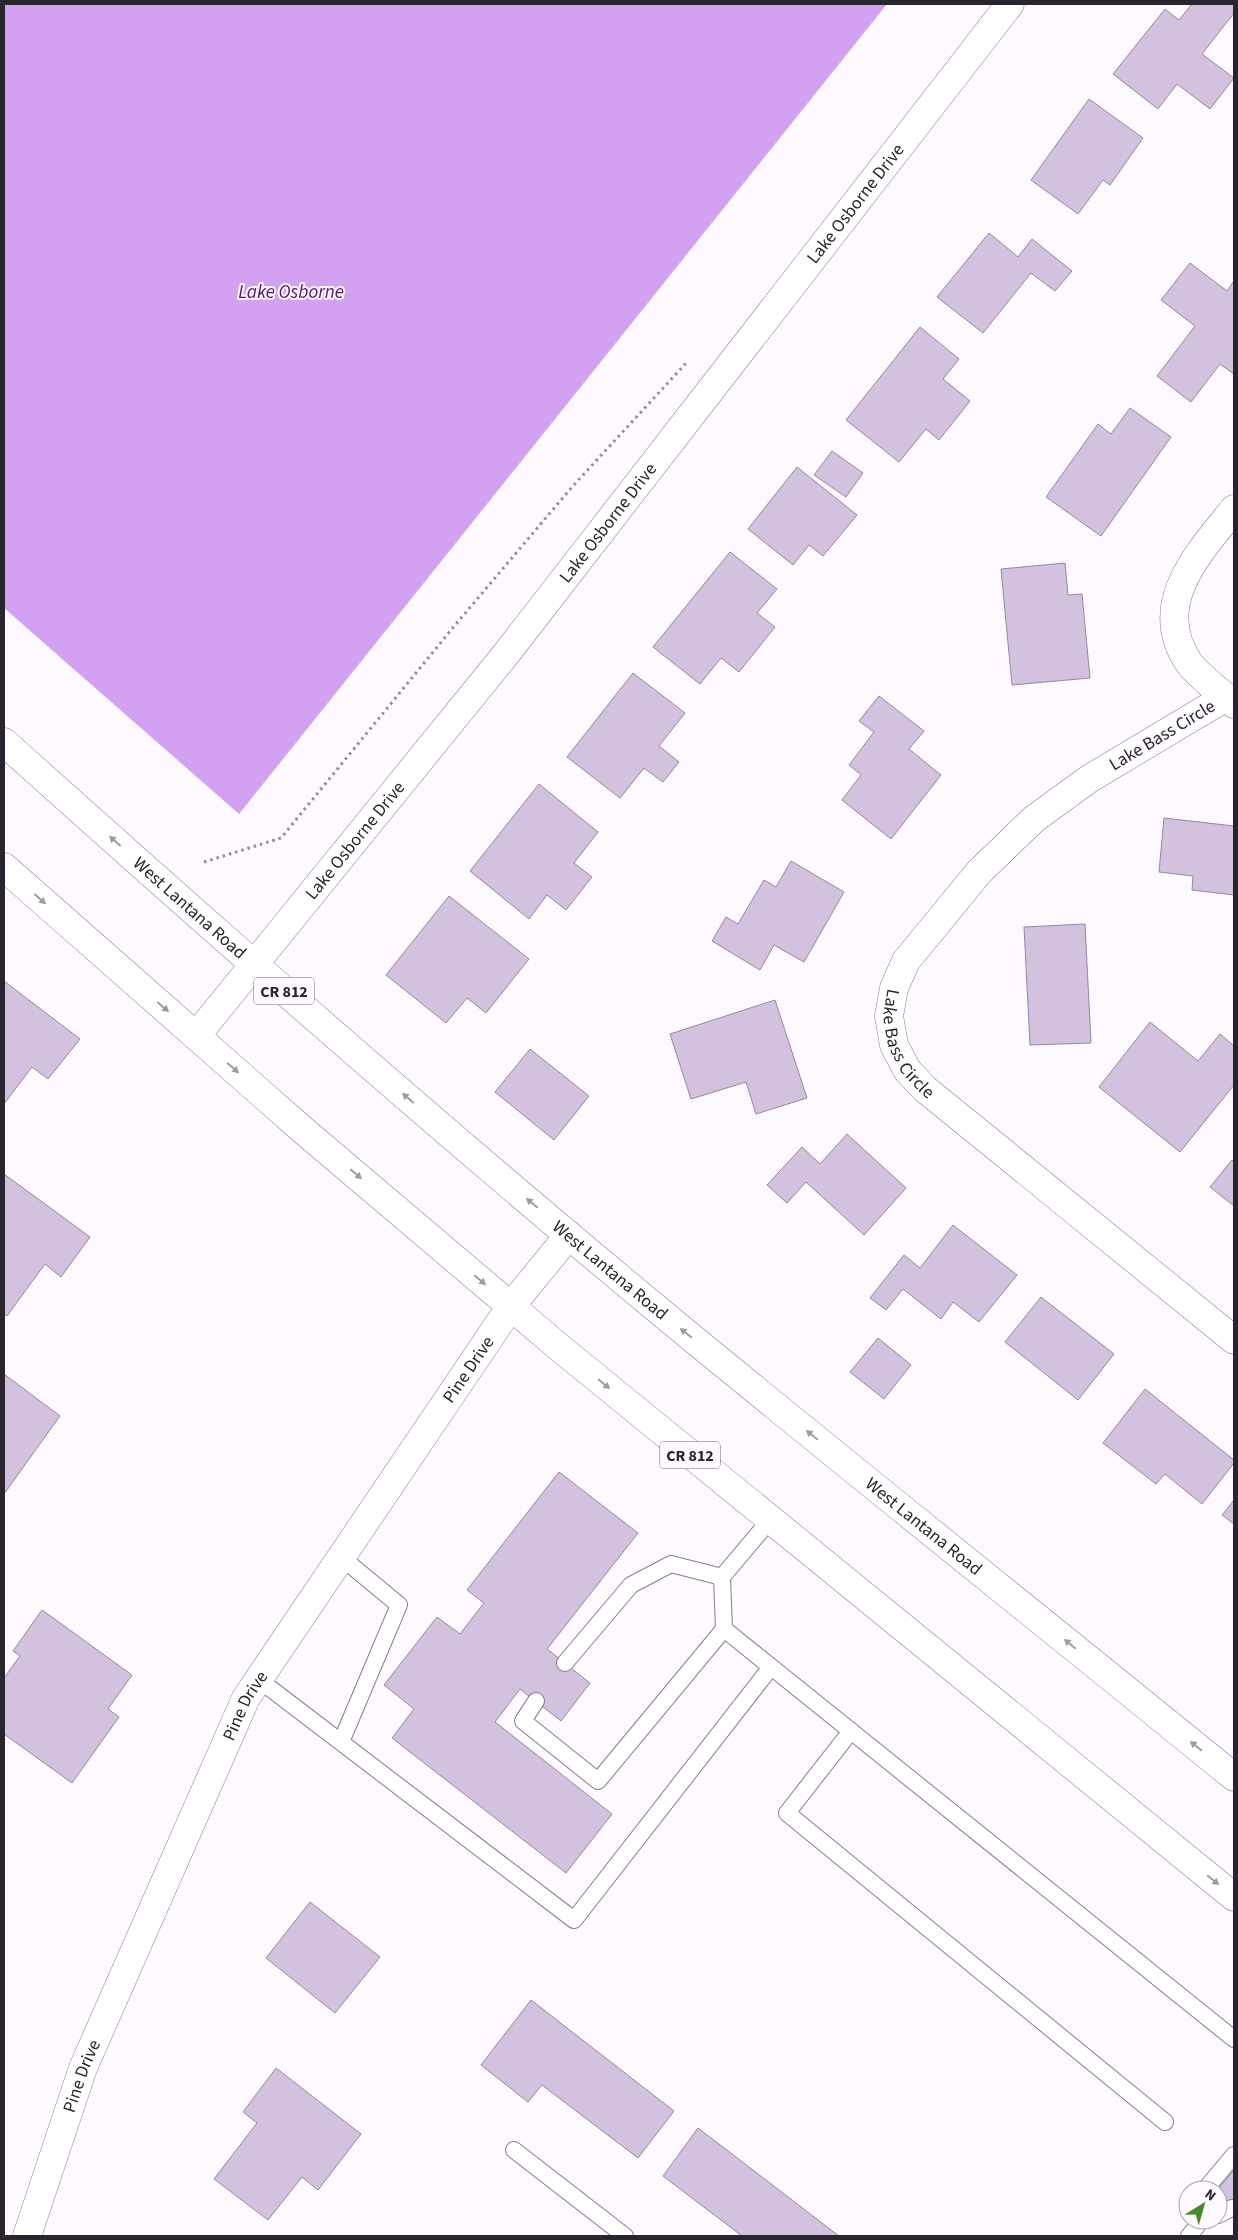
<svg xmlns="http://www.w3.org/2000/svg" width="1238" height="2240" viewBox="0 0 1238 2240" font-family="'Source Sans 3',sans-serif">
<rect width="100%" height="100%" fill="#fdf9ff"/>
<path fill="#d2a1f1" d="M4,4H887L239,814L4,608Z"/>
<g fill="#d2c2dd" stroke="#9687a0">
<path d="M1192,4H1234V13L1202,54L1234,78L1210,109L1177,84L1158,109L1113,74L1165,9L1179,20Z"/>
<path d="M1089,99L1143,138L1110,185L1103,180L1078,214L1031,180Z"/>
<path d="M989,233L1018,257L1032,239L1072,271L1055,291L1031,273L983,333L937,297Z"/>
<path d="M1190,263L1227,291L1234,281V374L1220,364L1191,402L1157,376L1195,326L1161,300Z"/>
<path d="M920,327L959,359L943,379L970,401L939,440L926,429L899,462L846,420Z"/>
<path d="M1130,408L1171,437L1101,536L1046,497L1098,424L1111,434Z"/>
<path d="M832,451L863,473L846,497L814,475Z"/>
<path d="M797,467L857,515L823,556L809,545L793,565L748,529Z"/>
<path d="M730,552L777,589L757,613L775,627L739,672L721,658L700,684L653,647Z"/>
<path d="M1065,563L1068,595L1082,594L1090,678L1012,685L1001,569Z"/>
<path d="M633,673L685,713L659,746L679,762L663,782L644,768L620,798L567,757Z"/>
<path d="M879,696L924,731L909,749L941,775L891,839L842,800L861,775L849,765L874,732L859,721Z"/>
<path d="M539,784L598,832L574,863L592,877L566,910L547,895L529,919L470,871Z"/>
<path d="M1164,818L1234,826V895L1192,890L1193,876L1159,872Z"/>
<path d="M791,861L844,892L804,962L774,945L760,970L712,941L726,917L738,924L764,880L776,887Z"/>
<path d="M449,896L529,959L486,1013L467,998L446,1023L386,975Z"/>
<path d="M1085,924L1091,1043L1030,1045L1024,927Z"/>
<path d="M4,981L80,1039L48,1079L32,1067L4,1104Z"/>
<path d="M775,1000L807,1098L756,1114L746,1082L691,1099L670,1034Z"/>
<path d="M1150,1022L1198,1061L1220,1034L1234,1046V1085L1180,1152L1099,1087Z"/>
<path d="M530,1049L589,1096L554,1140L495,1092Z"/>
<path d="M847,1134L906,1188L864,1235L806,1182L787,1203L767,1185L802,1147L820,1164Z"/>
<path d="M1232,1160L1234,1162V1206L1210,1187Z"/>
<path d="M4,1174L90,1237L61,1277L45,1264L7,1316L4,1314Z"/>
<path d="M953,1225L1017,1275L979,1322L953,1302L941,1319L903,1289L886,1310L870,1298L904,1255L920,1268Z"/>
<path d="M1041,1297L1114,1354L1078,1400L1005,1342Z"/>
<path d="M878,1338L911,1365L884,1399L850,1372Z"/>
<path d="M4,1374L60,1416L4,1494Z"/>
<path d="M1145,1389L1234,1460V1463L1202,1504L1165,1474L1156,1484L1103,1443Z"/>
<path d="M559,1472L638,1533L547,1649L590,1683L561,1721L520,1689L495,1722L612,1814L566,1873L392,1738L414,1709L384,1685L437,1617L460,1634L484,1603L467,1590Z"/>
<path d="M1234,1500V1524L1222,1515Z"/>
<path d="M42,1610L132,1675L108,1709L119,1717L72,1783L4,1734V1678L20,1656L13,1651Z"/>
<path d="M310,1902L380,1957L335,2013L266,1958Z"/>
<path d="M531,2000L674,2111L638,2158L542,2085L528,2102L481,2065Z"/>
<path d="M276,2068L361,2134L318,2190L302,2177L268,2220L214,2179L257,2123L243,2112Z"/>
<path d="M698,2128L839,2236H742L663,2176Z"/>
<path d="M1234,2170V2209L1218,2195L1217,2190Z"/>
</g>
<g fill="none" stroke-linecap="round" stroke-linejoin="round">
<defs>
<g id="lane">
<path d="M341,1557L399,1605L341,1742"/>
<path d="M722,1577L724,1629"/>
<path d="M565,1663L631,1585L671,1564L722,1577L770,1520"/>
<path d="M258,1679L574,1920L771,1667"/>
<path d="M536,1701L523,1721L598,1781L724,1629L1234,2039"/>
<path d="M851,1731L787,1813L1165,2122"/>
<path d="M514,2150L625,2236"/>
<path d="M1207,2190L1208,2186L1234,2155"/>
<path d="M1218,2215L1232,2208"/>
<path d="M1189,2236L1197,2226L1199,2220"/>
</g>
<g id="street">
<path d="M1234,509C1199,553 1149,604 1189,663C1198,675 1222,694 1234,704"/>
<path id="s1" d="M1226,697L1089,779L1034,819L979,872L906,961L894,988L889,1016L894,1045L907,1070L925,1089L1234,1340"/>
<path id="s2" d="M27,2236L83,2068L246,1698L511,1306L569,1235"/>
</g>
<g id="secondary">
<path id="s3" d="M196,1036L506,654L1010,4"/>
</g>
<g id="primary">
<path id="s4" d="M4,742C222,938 443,1132 669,1319C856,1473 1046,1624 1234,1777"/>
<path d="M4,867L304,1131L560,1348L1234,1897"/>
</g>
</defs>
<use href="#lane" stroke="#8a7b93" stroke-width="18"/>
<use href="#street" stroke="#8a7b93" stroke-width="29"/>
<use href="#secondary" stroke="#8a7b93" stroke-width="29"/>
<use href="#primary" stroke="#8a7b93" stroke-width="29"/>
<path stroke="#928d95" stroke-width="3" stroke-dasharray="2.5 4" stroke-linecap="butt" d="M204,862L281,838L456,624L572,487L688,361"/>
<use href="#lane" stroke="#fff" stroke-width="16"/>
<use href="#street" stroke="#fff" stroke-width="28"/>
<use href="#secondary" stroke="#fff" stroke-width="28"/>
<use href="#primary" stroke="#fff" stroke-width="28"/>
</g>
<defs><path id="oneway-solid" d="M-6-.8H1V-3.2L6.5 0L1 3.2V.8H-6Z" transform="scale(1.25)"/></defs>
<g fill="#9f9ca1">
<use href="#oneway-solid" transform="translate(115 841) rotate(-139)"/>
<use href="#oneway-solid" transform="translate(40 899) rotate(41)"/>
<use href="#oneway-solid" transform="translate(163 1007) rotate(41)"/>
<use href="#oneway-solid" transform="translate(233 1068) rotate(41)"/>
<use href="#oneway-solid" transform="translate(408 1098) rotate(-139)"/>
<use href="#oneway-solid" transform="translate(356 1174) rotate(40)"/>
<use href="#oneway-solid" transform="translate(532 1203) rotate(-140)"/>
<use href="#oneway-solid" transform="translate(480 1280) rotate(40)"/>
<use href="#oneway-solid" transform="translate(686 1333) rotate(-141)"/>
<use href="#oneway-solid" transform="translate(604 1384) rotate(39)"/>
<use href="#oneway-solid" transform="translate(812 1435) rotate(-141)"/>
<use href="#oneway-solid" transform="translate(1070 1644) rotate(-141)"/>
<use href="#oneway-solid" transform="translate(1196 1746) rotate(-141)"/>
<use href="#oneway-solid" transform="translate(1213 1880) rotate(39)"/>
</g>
<g text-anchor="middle" stroke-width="4" stroke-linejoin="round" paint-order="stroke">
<g fill="#fdf9ff" stroke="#69646d" stroke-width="1">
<rect x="254" y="977.5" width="60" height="27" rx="4"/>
<rect x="660" y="1441.5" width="60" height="27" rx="4"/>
</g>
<g font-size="16" font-weight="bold" fill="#2a242e">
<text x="284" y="997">CR 812</text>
<text x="690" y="1461">CR 812</text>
</g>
<g font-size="18" fill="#2a242e" stroke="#fdf9ff">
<text dy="6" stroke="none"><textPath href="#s3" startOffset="1062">Lake Osborne Drive</textPath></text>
<text dy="6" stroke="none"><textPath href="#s3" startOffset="658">Lake Osborne Drive</textPath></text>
<text transform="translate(1162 735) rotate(-31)" y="6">Lake Bass Circle</text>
<text dy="6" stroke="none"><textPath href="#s3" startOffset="252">Lake Osborne Drive</textPath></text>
<text dy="6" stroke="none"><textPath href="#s4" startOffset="249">West Lantana Road</textPath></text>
<text dy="6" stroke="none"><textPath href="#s1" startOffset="510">Lake Bass Circle</textPath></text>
<text dy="6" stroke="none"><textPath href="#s4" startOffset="804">West Lantana Road</textPath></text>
<text dy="6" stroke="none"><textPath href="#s2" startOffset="978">Pine Drive</textPath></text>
<text dy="6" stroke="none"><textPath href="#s4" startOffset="1209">West Lantana Road</textPath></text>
<text dy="6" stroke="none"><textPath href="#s2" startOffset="574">Pine Drive</textPath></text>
<text dy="6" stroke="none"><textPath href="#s2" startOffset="169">Pine Drive</textPath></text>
</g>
<g font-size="19" font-style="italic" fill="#52126f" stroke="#fdf9ff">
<text x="291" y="298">Lake Osborne</text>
</g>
</g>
<rect width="1238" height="2240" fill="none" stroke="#2a242e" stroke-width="10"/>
<g transform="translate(1203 2205) rotate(37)"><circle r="24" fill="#fdf9ff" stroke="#a9a4ab"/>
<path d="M0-4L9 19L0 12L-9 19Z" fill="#4a8928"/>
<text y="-8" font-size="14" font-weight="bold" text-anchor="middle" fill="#2a242e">N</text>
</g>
</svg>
